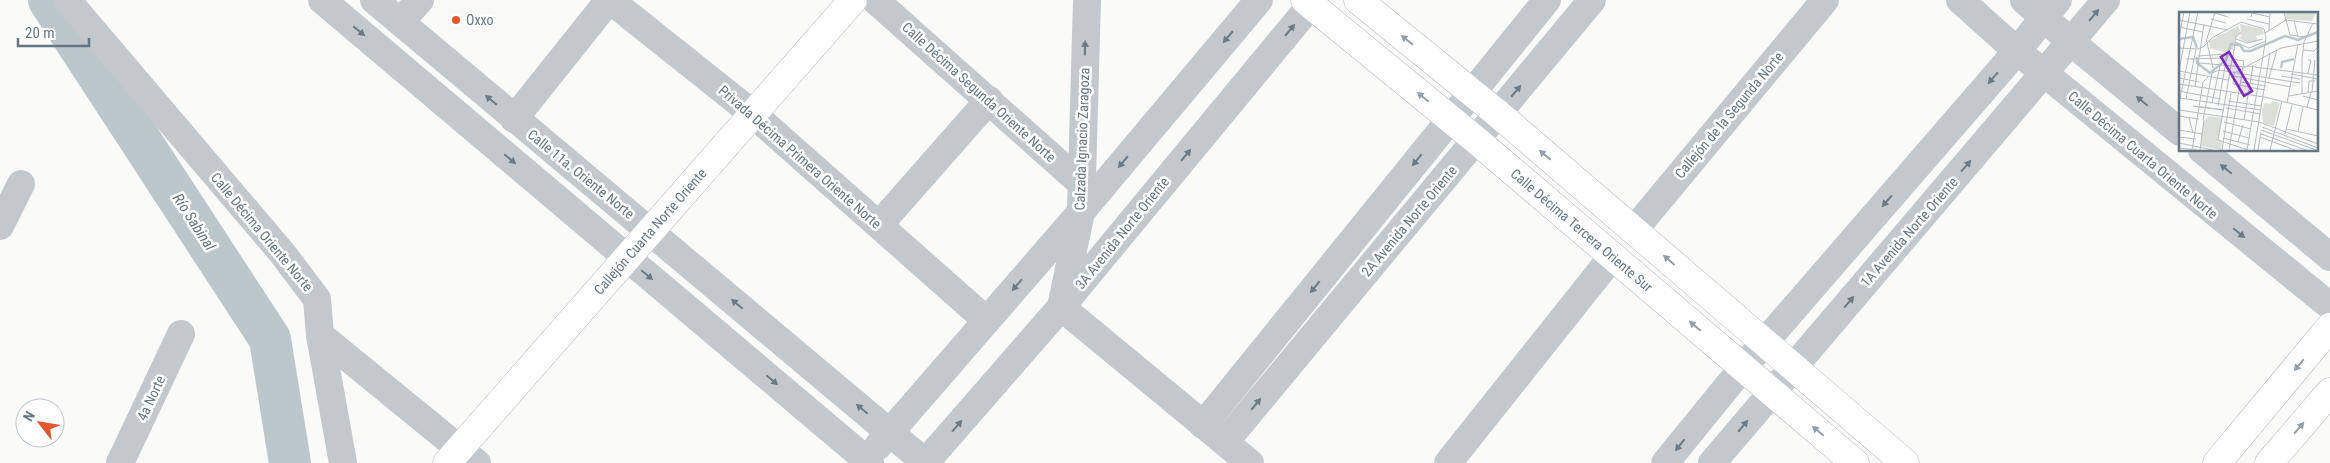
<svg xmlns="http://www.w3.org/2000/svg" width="2330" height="463" viewBox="0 0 2330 463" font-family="'Roboto Condensed',sans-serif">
<rect width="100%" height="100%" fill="#fafaf8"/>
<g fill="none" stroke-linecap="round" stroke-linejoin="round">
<path stroke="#bbc7cb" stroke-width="42" d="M49,0L270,339L290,463"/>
<defs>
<g id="secondary">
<path id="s1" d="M1305,0L1476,140L1855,463"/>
<path d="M1358,0L1497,113L1905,463"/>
<path id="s2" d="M447,463L853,0"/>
</g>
<g id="primary">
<path d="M2217,463L2330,327"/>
<path d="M2269,463L2330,392"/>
</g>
</defs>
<use href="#secondary" stroke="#b3babf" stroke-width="29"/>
<use href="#primary" stroke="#b5babe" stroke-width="29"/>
<g stroke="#c3c8cc" stroke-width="28">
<path d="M67,0L283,254L317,299L320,335L343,463"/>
<path d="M322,0L870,463"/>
<path d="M374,0L926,463"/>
<path d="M610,0L753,114L986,320"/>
<path d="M875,0L1082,184"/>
<path d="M1087,0L1081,212L1061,307L1250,463"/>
<path d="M1960,0L2017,51L2330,306"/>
<path d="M2024,0L2071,42L2180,132"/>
<path d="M400,22L420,0"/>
<path d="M514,119L609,0"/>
<path d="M2202,150L2330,257"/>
<path d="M879,225L989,100"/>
<path d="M0,226L21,184"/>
<path d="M1634,230L1825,0"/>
<path d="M320,335L477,463"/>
<path d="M1203,425L1547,0"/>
<path d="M1225,442L1592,0"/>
<path d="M878,446L1081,212L1259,0"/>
<path d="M120,463L181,334"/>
<path d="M925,463L1061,307L1315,0"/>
<path d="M1448,463L1612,257"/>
<path d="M1665,463L1744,366L2017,51L2058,0"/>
<path d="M1712,463L2106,0"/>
</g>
<use href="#secondary" stroke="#fff" stroke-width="28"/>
<use href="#primary" stroke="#fff" stroke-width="28"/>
</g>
<defs><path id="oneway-solid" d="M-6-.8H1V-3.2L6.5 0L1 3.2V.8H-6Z" transform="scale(1.25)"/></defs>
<g fill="#6a7a87">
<use href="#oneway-solid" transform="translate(2094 15) rotate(-50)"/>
<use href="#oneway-solid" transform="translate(1290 30) rotate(-50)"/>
<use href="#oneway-solid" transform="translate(359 31) rotate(40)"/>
<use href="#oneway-solid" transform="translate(1228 37) rotate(130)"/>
<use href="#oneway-solid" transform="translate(1085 48) rotate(-89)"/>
<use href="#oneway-solid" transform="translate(1993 78) rotate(131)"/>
<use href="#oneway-solid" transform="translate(1516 91) rotate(-50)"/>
<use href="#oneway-solid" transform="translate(491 100) rotate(-140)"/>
<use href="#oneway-solid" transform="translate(2142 101) rotate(-141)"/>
<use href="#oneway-solid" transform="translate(1186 155) rotate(-50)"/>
<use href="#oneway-solid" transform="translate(510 159) rotate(40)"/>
<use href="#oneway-solid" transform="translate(1417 160) rotate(129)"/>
<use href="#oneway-solid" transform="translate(1123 162) rotate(130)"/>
<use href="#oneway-solid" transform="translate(1966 166) rotate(-49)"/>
<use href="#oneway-solid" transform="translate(2226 169) rotate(-141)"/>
<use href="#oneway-solid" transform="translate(1887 201) rotate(131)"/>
<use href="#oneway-solid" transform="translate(2239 233) rotate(39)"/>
<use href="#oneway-solid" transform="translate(647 275) rotate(40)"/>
<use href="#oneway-solid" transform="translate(1017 285) rotate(131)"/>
<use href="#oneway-solid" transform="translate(1315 287) rotate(129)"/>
<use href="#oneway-solid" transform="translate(1849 302) rotate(-49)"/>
<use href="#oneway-solid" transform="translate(737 304) rotate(-140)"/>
<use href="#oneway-solid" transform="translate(772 380) rotate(40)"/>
<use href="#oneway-solid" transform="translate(1256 404) rotate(-50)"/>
<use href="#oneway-solid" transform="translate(862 409) rotate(-140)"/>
<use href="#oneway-solid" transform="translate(957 426) rotate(-49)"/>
<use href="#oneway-solid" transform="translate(1743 426) rotate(-50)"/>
<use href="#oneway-solid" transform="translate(1680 445) rotate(129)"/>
</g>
<g fill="#939fa8">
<use href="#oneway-solid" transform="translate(1407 40) rotate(-141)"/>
<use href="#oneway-solid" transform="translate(1423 97) rotate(-140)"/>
<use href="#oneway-solid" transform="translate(1545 155) rotate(-140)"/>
<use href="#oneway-solid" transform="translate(1669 260) rotate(-139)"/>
<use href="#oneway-solid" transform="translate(1695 326) rotate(-140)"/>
<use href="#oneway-solid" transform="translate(2299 365) rotate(130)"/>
<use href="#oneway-solid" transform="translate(2299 428) rotate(-49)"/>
<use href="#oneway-solid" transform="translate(1818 431) rotate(-140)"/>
</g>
<circle fill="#e4572e" stroke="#fff" stroke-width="2" cx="456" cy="20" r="5"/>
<g text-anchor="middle" stroke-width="5" stroke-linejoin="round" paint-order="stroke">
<g font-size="14" fill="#657683" stroke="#fff" text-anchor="start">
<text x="466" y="25">Oxxo</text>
</g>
<g font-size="14" fill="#657683" stroke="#fff">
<text transform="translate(979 92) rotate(42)" y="5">Calle Décima Segunda Oriente Norte</text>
<text transform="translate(1729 115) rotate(-50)" y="5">Callejón de la Segunda Norte</text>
<text transform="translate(1082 139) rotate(-88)" y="5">Calzada Ignacio Zaragoza</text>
<text transform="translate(2143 155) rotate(40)" y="5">Calle Décima Cuarta Oriente Norte</text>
<text transform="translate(800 157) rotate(41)" y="5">Privada Décima Primera Oriente Norte</text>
<text transform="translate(581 174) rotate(39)" y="5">Calle 11a. Oriente Norte</text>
<text transform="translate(1409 221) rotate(-50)" y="5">2A Avenida Norte Oriente</text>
<text dy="5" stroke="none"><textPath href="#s1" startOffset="360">Calle Décima Tercera Oriente Sur</textPath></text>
<text dy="5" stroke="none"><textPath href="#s2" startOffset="308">Callejón Cuarta Norte Oriente</textPath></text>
<text transform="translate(262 232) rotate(50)" y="5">Calle Décima Oriente Norte</text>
<text transform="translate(1909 232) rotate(-49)" y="5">1A Avenida Norte Oriente</text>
<text transform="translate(1122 233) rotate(-51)" y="5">3A Avenida Norte Oriente</text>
<text transform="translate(151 398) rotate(-65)" y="5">4a Norte</text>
</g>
<g font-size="15" font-style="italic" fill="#60757c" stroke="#fff">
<text transform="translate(194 222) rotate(57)" y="5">Río Sabinal</text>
</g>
</g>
<g transform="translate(2179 12)">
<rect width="139" height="139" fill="#fafaf8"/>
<path d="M106,0H137L133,9L108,7ZM61,12L83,17L85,22L77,24L79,29L69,31L61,27L62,21L57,23L54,37L47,41L31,36L30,29L59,14L62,21ZM93,89L101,91L95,114L84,111L83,98L86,91L92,92ZM30,104L43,106L39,128L43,131L42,138L22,134L25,109Z" fill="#dadfd7"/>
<path fill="none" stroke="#bbc7cb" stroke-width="2.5" d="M0,27L14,25L18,36M18,45V51L31,61L47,48L52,32L61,33L65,39H72L106,24L119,28L139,20M102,56L103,50L115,47"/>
<path fill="none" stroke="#b5bdc2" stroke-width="1" d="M33,0L49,5M105,0L111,23L119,24M72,5L73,1L91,5M32,7L47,11M68,7L90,12M0,8L49,18M115,8L119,25L128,24M0,15L24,20M90,19L91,0M86,21L107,8L139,12M0,25L5,0M57,27L68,31L84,27M27,30L36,0M56,30L70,36L87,29M28,31L34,56M25,34L33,26L62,10L85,17L87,26L68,138M0,36L19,37L26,34M55,37L39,128L69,138M124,38L135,39L139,35M55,39L57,24L62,21M19,44L47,42M7,47L46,46M123,47L125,30L134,11M20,51L66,55M68,54L139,63M0,59L49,68M0,59L11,0M129,61L132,48H129M112,62L139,67M55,64L112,75M102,64L121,67M0,66L20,70M89,66L121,71M90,66L98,38M62,70L87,74M0,72L85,85L139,98M16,74L25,12M86,78L54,72L55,61L102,36L139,29M0,79L42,87M129,80L130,69H136M133,80L136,48M123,82V47M110,84L139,79M124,84L139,88M1,86L82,98M7,87L17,37M49,89L83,94M0,91L19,0M33,91L41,54M108,91L119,32M39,94L47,49M47,96L82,102M128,96L132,80M0,98L80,110L139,132M45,98L14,94L45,98M0,104L20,107M10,106L14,121M24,108L33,61L40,58L89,66M65,108L74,53M45,110L72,117M83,115L139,136M107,117L139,124M0,118L23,122M82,118L137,138M44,119L70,126M119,119L124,95M82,122L127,138M106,122L113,93M0,125L17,127M81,125L116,138M44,126L71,133M59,130L64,113M0,131L34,138M0,136L18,138M13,138L24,70L29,65M21,138L25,108M43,138L52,81M50,138L65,49L53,47M75,138L91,41M79,138L82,120M91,138L103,89"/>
<path fill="#7b2cbf" fill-opacity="0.15" stroke="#7b2cbf" stroke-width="2.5" d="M50,40L73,79L65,84L42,45Z"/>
<rect width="139" height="139" fill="none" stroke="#657683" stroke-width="2.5"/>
</g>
<g transform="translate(40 423) rotate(301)"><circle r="24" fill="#ffffff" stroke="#c1c8cd"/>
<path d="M0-4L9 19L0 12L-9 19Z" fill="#e4572e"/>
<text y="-8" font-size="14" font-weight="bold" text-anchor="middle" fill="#657683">N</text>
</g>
<path d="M18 38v8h71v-8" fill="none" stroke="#657683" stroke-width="2.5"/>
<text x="25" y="38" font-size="15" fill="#657683" stroke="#ffffff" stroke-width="4" paint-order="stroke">20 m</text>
</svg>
